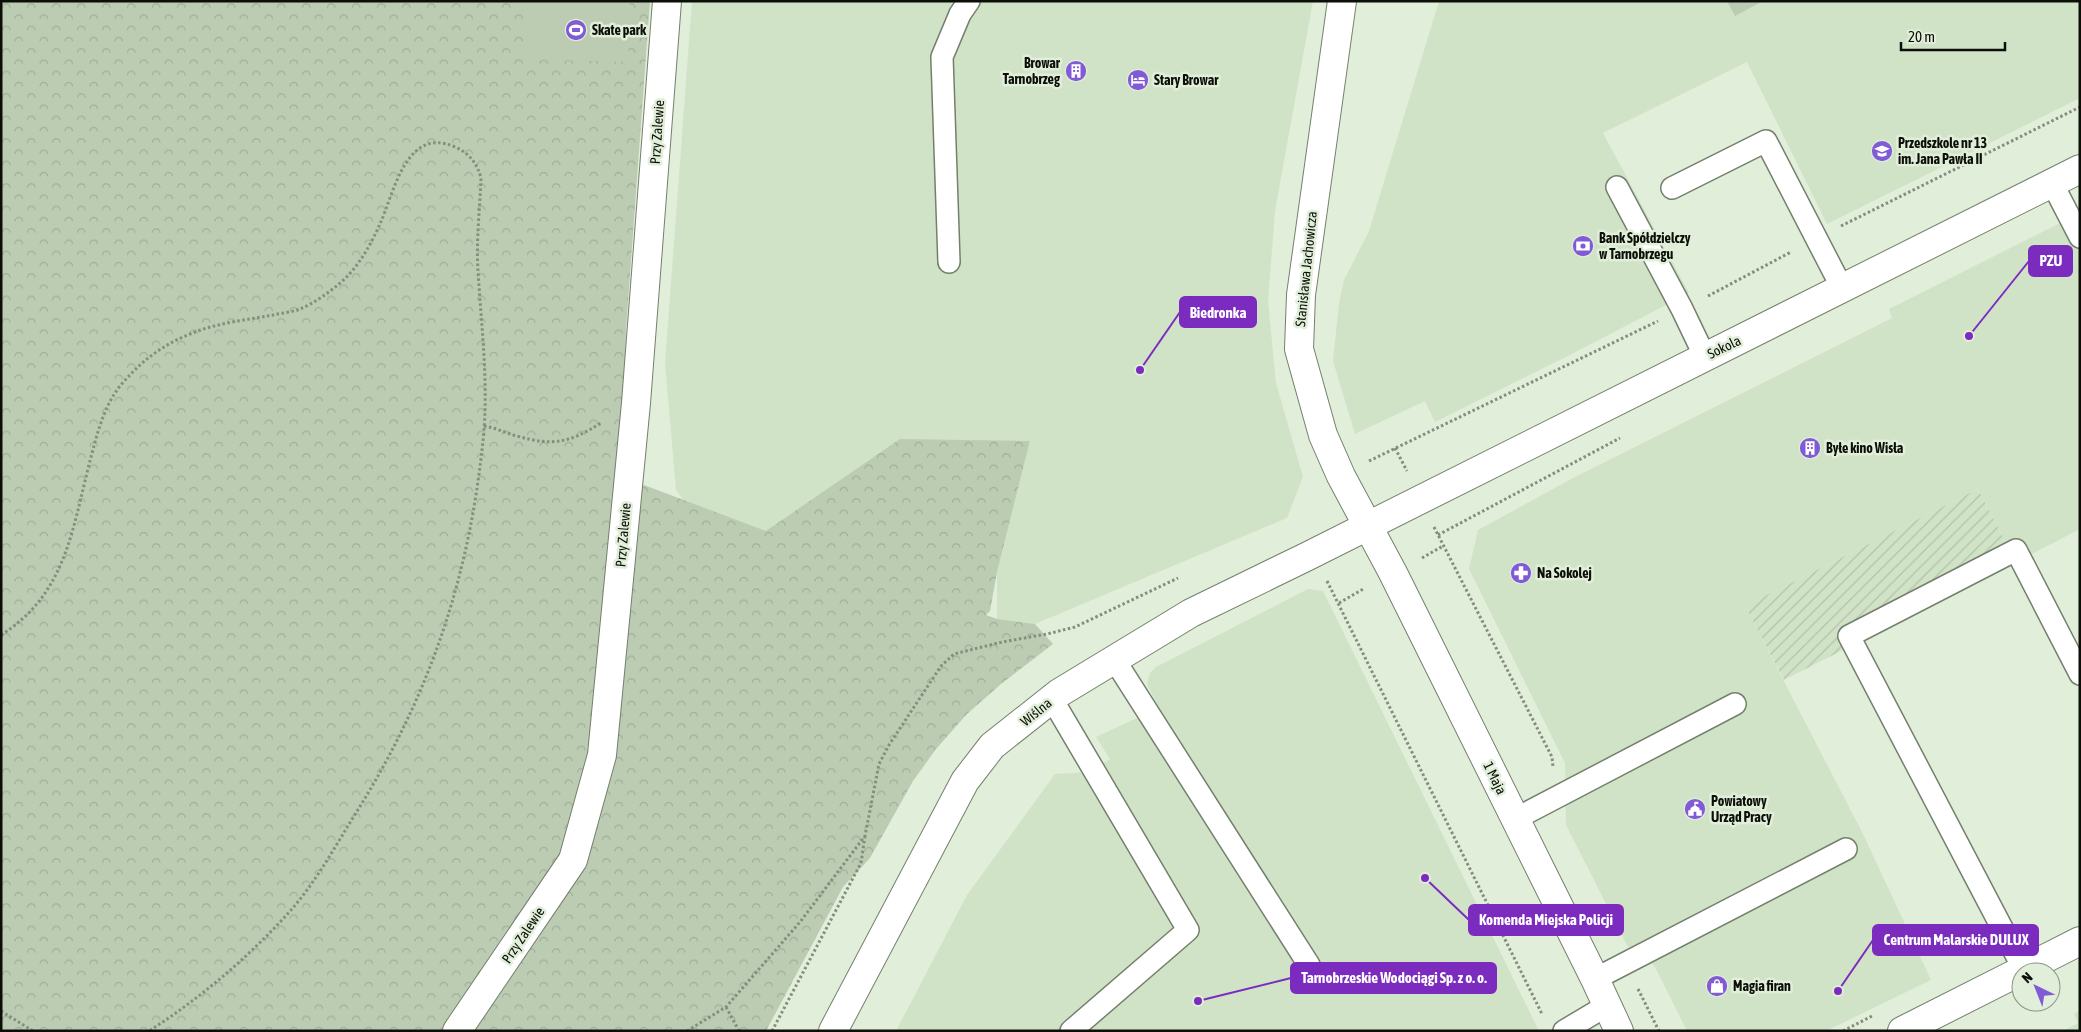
<svg xmlns="http://www.w3.org/2000/svg" width="2081" height="1032" font-family="'Asap Condensed',sans-serif">
<style>
.built{fill:#d1e3c7}
.industrial{fill:url(#industrial-furrows)}
.forest{fill:url(#forest-crowns)}
.pitch{fill:#bcccb3}
.lines{fill:none;stroke-linecap:round;stroke-linejoin:round}
.lane-casing{stroke:#74806d;stroke-width:24}
.street-casing{stroke:#74806d;stroke-width:30}
.secondary-casing{stroke:#74806d;stroke-width:30}
.path{stroke:#848d7e;stroke-width:3;stroke-dasharray:2.5 2.5;stroke-linecap:butt}
.lane{stroke:#fff;stroke-width:21}
.street{stroke:#fff;stroke-width:28}
.secondary{stroke:#fff;stroke-width:28}
.labels{text-anchor:middle;dominant-baseline:central;stroke-width:5;stroke-linejoin:round;paint-order:stroke}
.poi-label{font-size:14px;font-weight:bold;fill:#0b0f08;stroke:#e1eed9;text-anchor:start}
.street-label{font-size:14px;fill:#0b0f08;stroke:#e1eed9}
.leader{fill:none;stroke:#7b2cbf;stroke-width:2}
.callout-dot{fill:#7b2cbf;stroke:#e1eed9;stroke-width:2}
.callout{fill:#7b2cbf;stroke:#7b2cbf;stroke-width:2}
.callout-label{font-size:15px;text-anchor:middle;font-weight:bold;fill:#fff}
</style>
<defs>
<pattern id="industrial-furrows" width="10" height="10" patternUnits="userSpaceOnUse" patternTransform="scale(1.25)"><rect width="10" height="10" fill="#d1e3c7"/><path d="M-1 1l2-2M0 10L10 0M9 11l2-2" fill="none" stroke="#b2c2a9"/></pattern>
<pattern id="forest-crowns" width="20" height="18" patternUnits="userSpaceOnUse" patternTransform="scale(1.25)"><rect width="20" height="18" fill="#bcccb3"/><path d="M2 6a3 3 0 1 1 6 0M12 15a3 3 0 1 1 6 0" fill="none" stroke="#a0ae98"/></pattern>
</defs>
<rect width="100%" height="100%" fill="#e1eed9"/>
<path class="built" d="M692,1H1313L1275,211L1268,301L1276,383L1303,477L1287,518L1035,624L997,619V572L1030,441L726,559L676,490L665,363Z
M1439,1H2078L2080,6V98L1827,224L1747,62L1603,133L1689,293L1566,357L1435,422L1425,401L1355,434L1333,361L1339,303L1344,280L1369,231Z
M2080,213V529L2016,562L1978,489L1745,606L1863,834L1931,980L1826,1031H1687L1655,967L1637,948L1628,947L1566,825L1565,763L1469,569L1478,530L1575,477L1892,318L1889,309Z
M1308,589L1323,591L1539,1031H896L967,895L1055,774L1088,772L1110,759L1096,737L1159,708L1147,684L1150,673L1156,667Z
M2080,1010V1031H2063L2078,1023L2074,1014Z"/>
<path class="industrial" d="M1978,489L2016,562L1784,680L1745,606Z"/>
<path class="forest" d="M1,1H650L626,329L625,381L628,479L766,531L900,439L1030,441L997,572L990,611L986,615L997,619L1035,624L1053,644L1001,684L967,714L936,749L913,781L870,858L843,887L766,1031H1Z"/>
<path class="pitch" d="M525,1H630L628,62L523,59Z
M1727,1H1763L1735,16Z"/>
<g class="lines">
<g class="lane-casing">
<path id="lane" d="M2052,183L2080,237
M1617,187L1682,309L1705,357
M1672,188L1766,141L1842,288
M949,262L942,57L960,14L969,1
M1114,659L1309,965
M1052,699L1188,930L1071,1031
M1515,819L1735,704
M2024,970L1849,636L2016,550L2080,674
M1595,979L1846,849
M1564,1031L1606,1006"/>
</g>
<g class="street-casing">
<path id="street" d="M1342,1L1301,295L1299,349L1323,435L1341,476L1393,573L1595,979L1619,1031
M457,1031L573,860L602,755L636,403L667,1
M1902,1031L2080,941"/>
</g>
<g class="secondary-casing">
<path id="secondary" d="M833,1031L965,781L992,746L1059,693L1191,613L1306,557L2080,169"/>
</g>
<path class="path" d="M1841,226L2080,107
M1708,296L1791,252
M484,426C496,428 506,433 517,436C554,447 570,442 601,423
M1395,448L1407,471
M1369,461L1658,321
M1434,527L1552,757L1553,767
M1438,535L1620,438
M1422,558L1443,546
M1327,581L1542,1014
M1339,603L1365,588
M1,635C66,594 72,530 90,461C96,438 102,413 115,393C122,382 132,373 141,364C156,351 172,341 190,334C216,323 246,320 273,315C282,313 292,312 300,309C313,304 328,293 339,284C358,268 370,246 380,224C394,193 406,125 455,147C469,153 477,163 481,178C480,208 476,240 478,270C481,323 488,377 484,430C471,573 431,694 354,816C335,847 316,881 292,909C251,955 201,998 149,1031
M1638,989L1659,1031
M726,1007L739,1031
M1,1011L33,1031
M687,1031L726,1007L800,922L865,836L879,764L889,745L941,666L954,654L1002,642L1047,634L1075,627L1178,578
M772,1031L861,863L865,836
M1843,1031L1874,1015"/>
<use href="#lane" class="lane"/>
<use href="#street" class="street"/>
<use href="#secondary" class="secondary"/>
</g>
<defs>
<g id="stadium-disc" transform="scale(1.125)"><circle r="9.5" fill="#805bd5" stroke="#e1eed9"/><path d="M0-5a6.5 5 0 1 0 0 10a6.5 5 0 1 0 0-10ZM-3.5-1.8h7v3.6h-7Z" fill="#fff"/></g>
<g id="building-disc" transform="scale(1.125)"><circle r="9.5" fill="#805bd5" stroke="#e1eed9"/><path d="M-4-6H4V6H1V3H-1V6H-4ZM-2.5-4.3h1.7v1.8h-1.7ZM.8-4.3h1.7v1.8H.8ZM-2.5-1h1.7V.8h-1.7ZM.8-1h1.7V.8H.8Z" fill="#fff"/></g>
<g id="hotel-disc" transform="scale(1.125)"><circle r="9.5" fill="#805bd5" stroke="#e1eed9"/><path d="M-6-4.5h1.5V1H6V5H4.5V3h-9V5H-6ZM-4 0a1.8 1.8 0 1 1 3.6 0ZM.5 0V-2.5h3Q6-2.5 6 0Z" fill="#fff"/></g>
<g id="school-disc" transform="scale(1.125)"><circle r="9.5" fill="#805bd5" stroke="#e1eed9"/><path d="M0-5L7-2L0 1L-7-2ZM-4 1L0 2.5L4 1V4Q0 6-4 4Z" fill="#fff"/></g>
<g id="bank-disc" transform="scale(1.125)"><circle r="9.5" fill="#805bd5" stroke="#e1eed9"/><path d="M-6-4H6V4H-6ZM0-2.3a2.3 2.3 0 1 0 0 4.6a2.3 2.3 0 1 0 0-4.6Z" fill="#fff"/></g>
<g id="pharmacy-disc" transform="scale(1.125)"><circle r="9.5" fill="#805bd5" stroke="#e1eed9"/><path d="M-2-6h4v4h4v4h-4v4h-4v-4h-4v-4h4Z" fill="#fff"/></g>
<g id="civic-disc" transform="scale(1.125)"><circle r="9.5" fill="#805bd5" stroke="#e1eed9"/><path d="M-.6-6.5H3V-4.5H.6V-3L4-1V1h2V6H-6V1h2V-1L-.6-3ZM-1.2 2.5V6h2.4V2.5Z" fill="#fff"/></g>
<g id="shop-disc" transform="scale(1.125)"><circle r="9.5" fill="#805bd5" stroke="#e1eed9"/><path d="M-5-2.5h2.3a2.7 3.5 0 0 1 5.4 0H5L5.5 6h-11ZM-1.5-2.5h3a1.5 2.3 0 0 0-3 0Z" fill="#fff"/></g>
</defs>
<g fill-rule="evenodd">
<use href="#stadium-disc" x="576" y="30"/>
<use href="#building-disc" x="1076" y="71"/>
<use href="#hotel-disc" x="1138" y="80"/>
<use href="#school-disc" x="1882" y="151"/>
<use href="#bank-disc" x="1583" y="246"/>
<use href="#building-disc" x="1810" y="448"/>
<use href="#pharmacy-disc" x="1521" y="573"/>
<use href="#civic-disc" x="1695" y="809"/>
<use href="#shop-disc" x="1717" y="986"/>
</g>
<g class="labels">
<g class="poi-label">
<text x="592" y="30">Skate park</text>
<text x="1060" y="63" text-anchor="end">Browar<tspan x="1060" dy="16">Tarnobrzeg</tspan></text>
<text x="1154" y="80">Stary Browar</text>
<text x="1898" y="143">Przedszkole nr 13<tspan x="1898" dy="16">im. Jana Pawła II</tspan></text>
<text x="1599" y="238">Bank Spółdzielczy<tspan x="1599" dy="16">w Tarnobrzegu</tspan></text>
<text x="1826" y="448">Byłe kino Wisła</text>
<text x="1537" y="573">Na Sokolej</text>
<text x="1711" y="801">Powiatowy<tspan x="1711" dy="16">Urząd Pracy</tspan></text>
<text x="1733" y="986">Magia firan</text>
</g>
<g class="street-label">
<text transform="translate(657 132) rotate(-86)">Przy Zalewie</text>
<text transform="translate(1306 269) rotate(-84)">Stanisława Jachowicza</text>
<text transform="translate(1724 347) rotate(-26)">Sokola</text>
<text transform="translate(623 535) rotate(-85)">Przy Zalewie</text>
<text transform="translate(1036 712) rotate(-39)">Wiślna</text>
<text transform="translate(1495 778) rotate(64)">1 Maja</text>
<text transform="translate(523 935) rotate(-56)">Przy Zalewie</text>
</g>
</g>
<path class="leader" d="M1969 336L2029 261M1140 370L1180 312M1425 878L1469 920M1838 991L1873 940M1198 1001L1291 978"/>
<g class="callout-dot">
<circle cx="1969" cy="336" r="5"/>
<circle cx="1140" cy="370" r="5"/>
<circle cx="1425" cy="878" r="5"/>
<circle cx="1838" cy="991" r="5"/>
<circle cx="1198" cy="1001" r="5"/>
</g>
<g class="callout">
<rect x="2029" y="246" width="43" height="30" rx="5"/>
<rect x="1180" y="297" width="76" height="30" rx="5"/>
<rect x="1469" y="905" width="154" height="30" rx="5"/>
<rect x="1873" y="925" width="165" height="30" rx="5"/>
<rect x="1291" y="963" width="205" height="30" rx="5"/>
</g>
<g class="callout-label">
<text x="2051" y="266">PZU</text>
<text x="1218" y="318">Biedronka</text>
<text x="1546" y="925">Komenda Miejska Policji</text>
<text x="1956" y="945">Centrum Malarskie DULUX</text>
<text x="1394" y="983">Tarnobrzeskie Wodociągi Sp. z o. o.</text>
</g>
<rect width="2081" height="1032" fill="none" stroke="#0b0f08" stroke-width="5"/>
<g transform="translate(2036 987) rotate(317)"><circle r="24" fill="#e1eed9" stroke="#8b9585"/>
<path d="M0-4L9 19L0 12L-9 19Z" fill="#805bd5"/>
<text y="-8" font-size="14" font-weight="bold" text-anchor="middle" fill="#0b0f08">N</text>
</g>
<path d="M1901 42v8h104v-8" fill="none" stroke="#0b0f08" stroke-width="2.5"/>
<text x="1908" y="42" font-size="15" fill="#0b0f08" stroke="#e1eed9" stroke-width="4" paint-order="stroke">20 m</text>
</svg>
